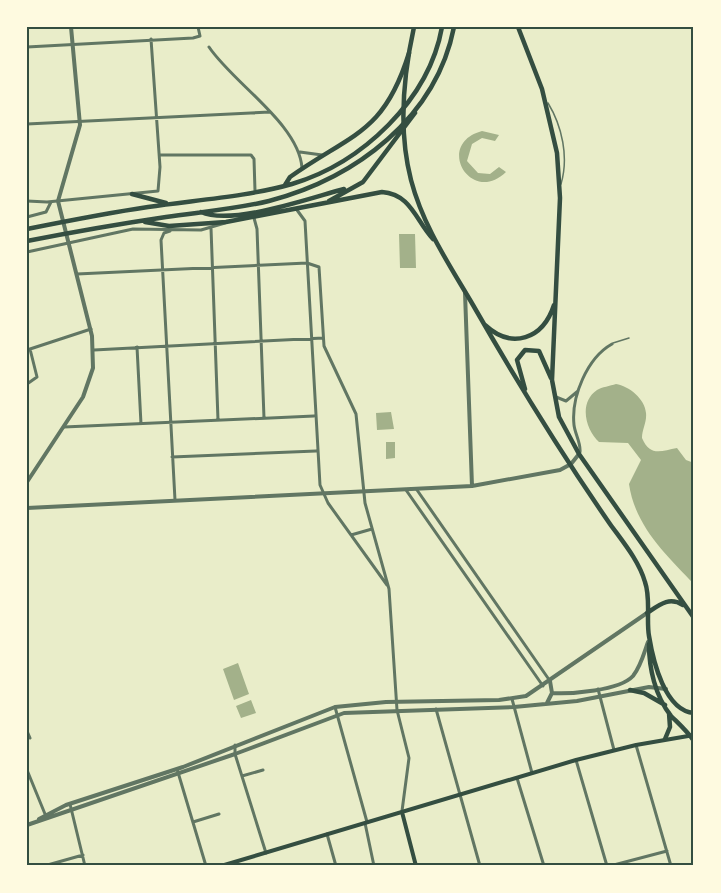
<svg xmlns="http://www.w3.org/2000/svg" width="721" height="893" font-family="'Space Grotesk',sans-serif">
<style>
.water{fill:#a3b18a}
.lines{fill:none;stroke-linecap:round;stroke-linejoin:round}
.stream{stroke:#a3b18a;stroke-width:1.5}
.service{stroke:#617663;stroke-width:1.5}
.minor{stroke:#617663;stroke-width:3}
.tertiary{stroke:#617663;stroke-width:4}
.secondary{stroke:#344e41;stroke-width:4}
.primary{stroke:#344e41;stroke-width:4.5}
.trunk{stroke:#344e41;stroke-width:4.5}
.neatline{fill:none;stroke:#344e41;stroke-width:2}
</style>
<rect width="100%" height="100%" fill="#e9edc9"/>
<path class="water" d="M482,131L499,135L495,141L482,138L472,144L467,161L478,173L490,174L499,167L506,172C471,206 434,144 482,131Z
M399,234H415L416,268H400Z
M616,384C629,386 645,399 646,413C647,422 642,429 642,438C650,457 661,451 677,448L686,460L694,463V584C666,555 635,526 629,484L641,460L628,443L599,442C586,430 578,403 597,390C602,387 610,386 616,384Z
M391,412L394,429L377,430L376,413Z
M386,442H395V458L386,459Z
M238,663L249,694L234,700L223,669Z
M251,700L256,713L241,718L236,706Z"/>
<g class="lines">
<path class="stream" d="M693,588H694"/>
<path class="service" d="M548,103C562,126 569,157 561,184
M613,343L629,338"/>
<path class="minor" d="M27,47L193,38L200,36L198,27
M209,47C233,83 299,124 302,168
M27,124L270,112
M300,152L322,155
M160,155H251L254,159L255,191
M27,201L47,202L158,191L160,167L151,39
M297,210L305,221L320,485L328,503L387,585
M27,217L46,212L51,202
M254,218L257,229L264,418
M211,228L218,420
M170,231L164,233L161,240L175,500
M27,252L133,229L201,230L225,223
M77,274L307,263L319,267L324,346L356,414L365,503L389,589L397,710L409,758L402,811
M137,347L141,424
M27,350L91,329
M94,350L323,338
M27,384L37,377L30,349
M556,397L566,401L578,391
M64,427L314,416
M580,452C581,443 575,434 574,425C571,397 587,358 612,344
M172,457L316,451
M406,490L543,686
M417,490L550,681
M351,535L372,529
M598,689L614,750
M512,699L532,773
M335,707L367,822
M436,709L480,866
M27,731L30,738
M235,745V754L266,853
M636,745L671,866
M576,760L607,866
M177,769L206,866
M27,770L45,814
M242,776L263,770
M517,778L544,866
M70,804L85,866
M193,822L219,814
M365,823L374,866
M327,834L336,866
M44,866L83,855
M610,866L667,851"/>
<path class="tertiary" d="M465,293L472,486
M27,482L83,397L93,368L92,336L58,201L80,125L71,27
M27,508L472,486L560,470L571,464L579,454
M552,693C571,694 619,691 633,676C641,666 644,653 648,642
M547,703L552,693L550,681
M39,819L66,805L183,767L335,707L386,702L499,700L526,696L647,613
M27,825L235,754L344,713L514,707L577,701L649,687L666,689"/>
<path class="secondary" d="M402,812L416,866
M221,866L576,760L636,745L694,735"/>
<path class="primary" d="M414,27C403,77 398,130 411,180C423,226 449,264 473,305C516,380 561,453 610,524C623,542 639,561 645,582C651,599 646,619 649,636C653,661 665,711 694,713
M518,27L542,89L557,153L560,198L552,380L559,417L579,454L694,618
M485,325C512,350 543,339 554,305
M525,389L517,360L525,350L539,351L551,378
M647,613C659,605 669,596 683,605
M649,644C649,668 655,696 671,716C679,724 687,731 694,741
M630,690L644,693L665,705
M665,739L670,727L669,713"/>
<path class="trunk" d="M285,185L290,177C352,133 384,134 409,53
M132,194L166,203
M329,201L363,182L415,113
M201,212C232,226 310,198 344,189
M145,222L169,226L226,222L382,192C411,194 416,221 433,239
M27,229C67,221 107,213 148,207C195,200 246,197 292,184C362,163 429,100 442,27
M27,241C73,232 119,224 166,217C200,212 236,209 269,201C356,178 436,118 454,27"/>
</g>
<rect width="721" height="893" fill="none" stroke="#fefae0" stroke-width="57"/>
<rect x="28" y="28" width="664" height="836" class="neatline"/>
</svg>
